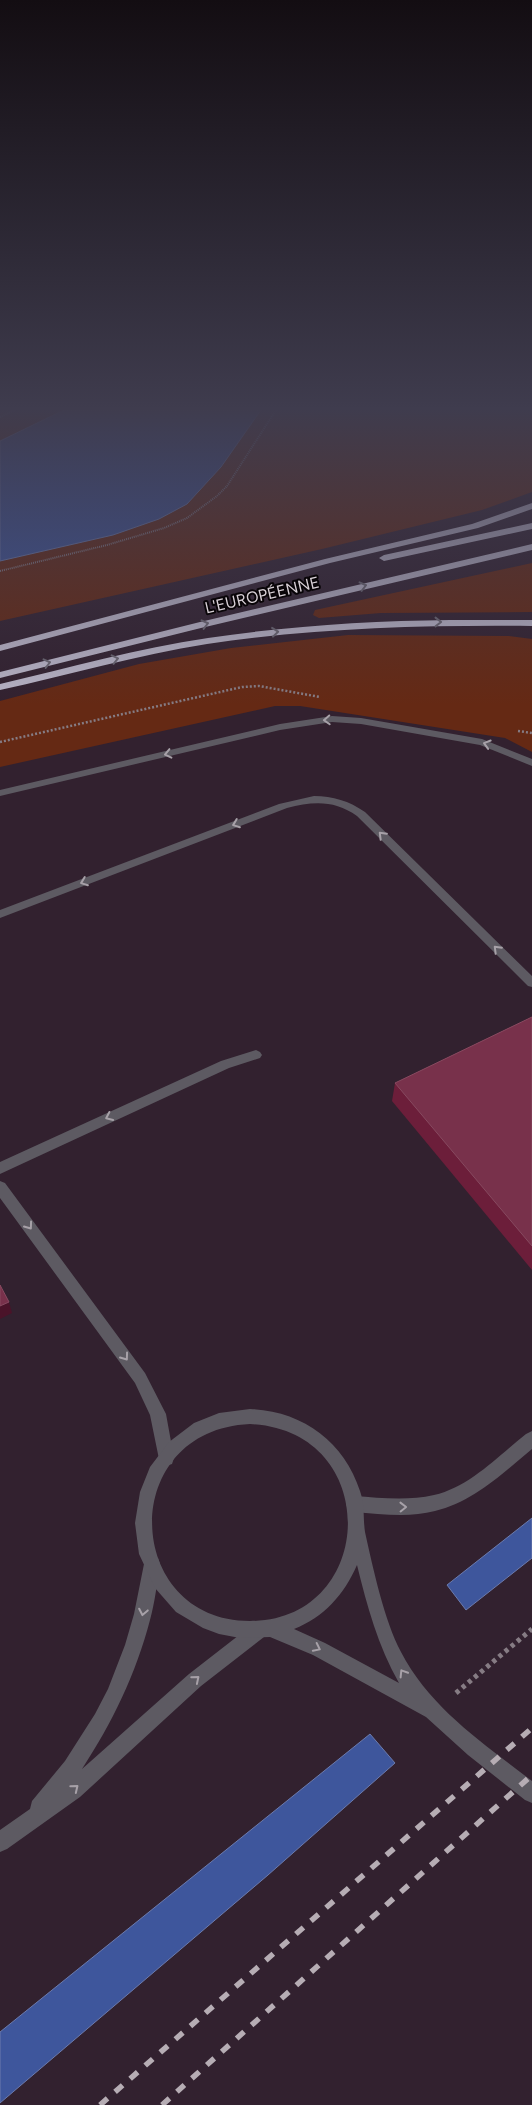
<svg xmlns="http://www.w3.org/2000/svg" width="532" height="2105" font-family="Figtree,sans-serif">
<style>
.built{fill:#32212f}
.green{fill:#652914}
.water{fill:#3e569c;stroke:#6c7bad}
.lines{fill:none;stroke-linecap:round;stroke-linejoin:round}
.path-far2{stroke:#867c84;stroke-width:2;stroke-dasharray:1 1;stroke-linecap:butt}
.path-far1{stroke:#867c84;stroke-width:2.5;stroke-dasharray:2 2;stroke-linecap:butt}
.path{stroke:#867c84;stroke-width:5;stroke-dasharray:4 4;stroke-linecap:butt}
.lane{fill:#5d5a62;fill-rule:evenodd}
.street{fill:#5d5a62;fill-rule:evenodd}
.highway{fill:#b9b4c6;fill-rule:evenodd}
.rail{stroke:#b6adb4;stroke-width:5.5;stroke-dasharray:10 10;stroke-linecap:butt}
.wall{fill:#6c1e3a}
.shaded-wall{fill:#4a1329}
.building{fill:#78314b;stroke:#874a60}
.oneway{stroke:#6a6570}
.oneway2{stroke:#a7a1a8}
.labels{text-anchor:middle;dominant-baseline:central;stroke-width:4;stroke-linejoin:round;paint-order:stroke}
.far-street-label{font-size:16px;fill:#d8d0d6;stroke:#090508}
</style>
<rect width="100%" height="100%" fill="#231721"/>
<path class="built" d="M0,410H532V2105H0Z"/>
<path class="green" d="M0,410H64L0,441Z
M261,410H532V492L482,510L322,549L0,621V561L113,535L159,519L187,504L221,467Z
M532,563V612L381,613L319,618L313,615L315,610Z
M348,635L509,636L532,639V752L505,738L300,706H275L0,767V701L139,664L231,648Z"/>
<path class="water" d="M64,410H261L221,467L187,504L159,519L113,535L0,561V441Z
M532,1518V1558L466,1610L447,1585Z
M370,1734L395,1763L268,1875L0,2103V2032Z"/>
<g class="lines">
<path class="path-far2" d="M0,417L15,410
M0,571L107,545L164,528L187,518L217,496L227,486L276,410"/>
<path class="path-far1" d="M518,731L532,733
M0,742L242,687L259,686L320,697"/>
<path class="path" d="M456,1693L532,1629"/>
<path class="lane" d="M332,716L361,718L482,739L532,759V766L480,745L361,724L332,722L280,730L0,796V790L280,724Z
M314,796C333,796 349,801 365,812L532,976V987L528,986L357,816C335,800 313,801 287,808L0,918V910L279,804Z
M256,1050L260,1052L262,1055L260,1058L229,1068L0,1174V1162L221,1061Z
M0,1181L5,1183L145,1373L166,1414L174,1458L172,1464L166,1466L160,1464L150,1415L135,1383L0,1198Z
M532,1431V1449C503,1473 473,1502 435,1511C409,1518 381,1514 354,1512L348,1510L346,1504L348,1498L354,1496C381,1498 408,1501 434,1495C470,1487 499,1455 526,1434Z
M152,1556L158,1558L160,1564C157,1583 155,1602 150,1620C136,1674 112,1723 82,1769L189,1674L252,1625L258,1622L264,1625L267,1631L264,1637L201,1686L80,1797L7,1849L0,1852V1830L30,1809L32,1801L65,1761L95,1714L108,1689L125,1645L134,1614L144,1564L146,1558Z"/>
<path class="street" d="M250,1409C302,1411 344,1441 360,1491C365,1505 363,1519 365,1532C373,1568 384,1620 401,1652C430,1708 484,1744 532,1781V1803L525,1800L468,1755L426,1717L313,1655L270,1637L240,1638L219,1634L203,1628L176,1612L155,1588L139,1554L135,1523L140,1492L150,1467L169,1442L194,1423L219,1413ZM250,1424C384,1430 377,1621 250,1621C123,1621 116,1430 250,1424ZM357,1565C367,1606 378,1646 399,1683L325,1643L294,1629C324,1617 344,1595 357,1565Z"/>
<path class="highway" d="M532,503V509L478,528L330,563L0,651V645L325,559L472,524Z
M532,523V529L384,561L379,558L384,555Z
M532,544V550L201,628L0,678V672L200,622Z
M450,620H532V626C423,625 315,628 207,644C137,655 69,675 0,690V684C69,668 138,648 208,638C288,626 369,621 450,620Z"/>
<path class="rail" d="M100,2105L532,1728
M162,2105L532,1775"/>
</g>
<path class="wall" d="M532,1017V1270L392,1101L395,1083Z"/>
<path class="shaded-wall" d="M9,1302L12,1313L0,1319V1306Z"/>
<path class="building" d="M532,1017V1246L395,1083Z
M0,1285L9,1302L0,1306Z"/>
<defs><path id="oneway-chevron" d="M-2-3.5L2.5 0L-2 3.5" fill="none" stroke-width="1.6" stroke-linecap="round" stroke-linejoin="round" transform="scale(1.25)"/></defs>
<g class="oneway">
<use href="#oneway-chevron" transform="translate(363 586) rotate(-14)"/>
<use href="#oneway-chevron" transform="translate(438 622)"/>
<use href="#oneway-chevron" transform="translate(205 624) rotate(-14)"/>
<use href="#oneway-chevron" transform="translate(275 632) rotate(-6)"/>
<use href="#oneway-chevron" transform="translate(115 659) rotate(-13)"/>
<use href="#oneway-chevron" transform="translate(47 663) rotate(-14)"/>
</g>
<g class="oneway2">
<use href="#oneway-chevron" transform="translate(327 720) rotate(177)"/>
<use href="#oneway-chevron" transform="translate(487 744) rotate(-163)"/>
<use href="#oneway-chevron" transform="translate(168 754) rotate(167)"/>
<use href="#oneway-chevron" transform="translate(236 824) rotate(159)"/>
<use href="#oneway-chevron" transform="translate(382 835) rotate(-135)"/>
<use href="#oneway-chevron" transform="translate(84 882) rotate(159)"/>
<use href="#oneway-chevron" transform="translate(497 949) rotate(-135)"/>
<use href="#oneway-chevron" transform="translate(109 1117) rotate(155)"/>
<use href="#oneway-chevron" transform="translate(29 1226) rotate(54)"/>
<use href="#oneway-chevron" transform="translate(125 1357) rotate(54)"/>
<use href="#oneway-chevron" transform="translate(403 1507) rotate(-1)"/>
<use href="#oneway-chevron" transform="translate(143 1612) rotate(101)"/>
<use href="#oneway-chevron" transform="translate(317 1648) rotate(26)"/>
<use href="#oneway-chevron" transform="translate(403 1673) rotate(-122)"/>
<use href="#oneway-chevron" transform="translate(196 1679) rotate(-40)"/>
<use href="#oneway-chevron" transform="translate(75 1788) rotate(-39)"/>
</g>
<linearGradient id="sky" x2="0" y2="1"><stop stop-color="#130d12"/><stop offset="0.58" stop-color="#3f3c4e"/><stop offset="1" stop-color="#3f3c4e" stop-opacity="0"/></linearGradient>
<rect width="532" height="705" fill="url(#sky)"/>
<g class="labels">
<g class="far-street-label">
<text transform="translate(262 595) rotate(-13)">L'EUROPÉENNE</text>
</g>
</g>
</svg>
